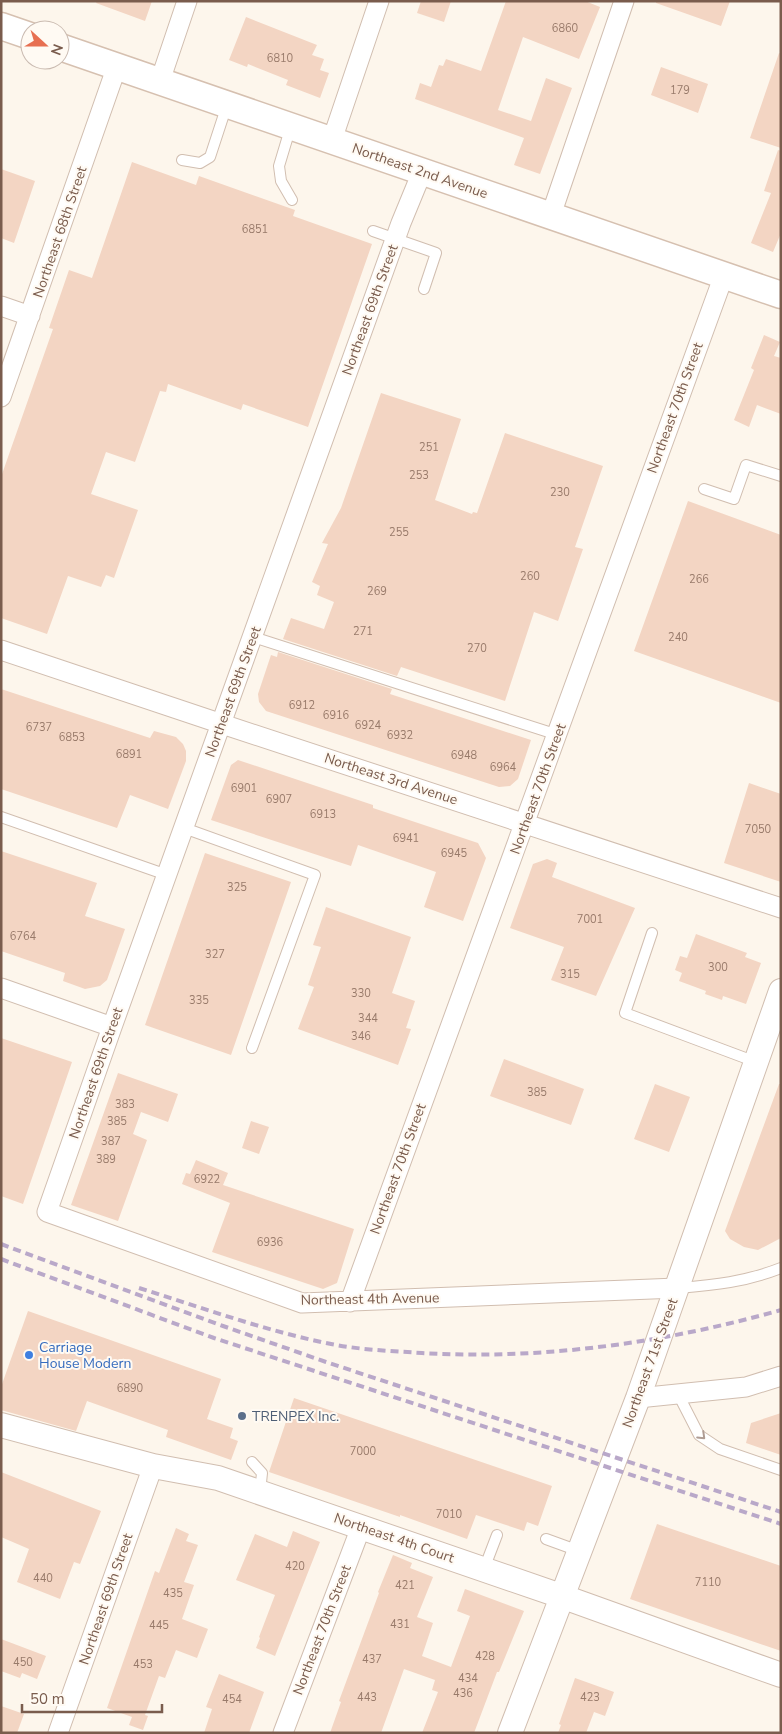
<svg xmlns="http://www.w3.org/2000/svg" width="782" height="1734" font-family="'Nunito Sans',sans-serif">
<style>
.building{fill:#f3d5c3}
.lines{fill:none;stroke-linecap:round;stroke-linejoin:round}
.service-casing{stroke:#d1beb0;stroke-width:12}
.minor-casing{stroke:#d1beb0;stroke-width:21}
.tertiary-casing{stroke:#d1beb0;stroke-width:26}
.secondary-casing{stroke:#d6c0b0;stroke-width:29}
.service{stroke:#fff;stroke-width:10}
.minor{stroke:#fff;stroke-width:19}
.tertiary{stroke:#fff;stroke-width:24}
.secondary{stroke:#fff;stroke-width:26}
.rail{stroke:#b9a8c9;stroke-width:4;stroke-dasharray:8 5;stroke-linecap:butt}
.oneway{stroke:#af9d94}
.shop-dot{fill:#3f7fe0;stroke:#fffaf3;stroke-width:2}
.service-dot{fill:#5c6f8a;stroke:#fffaf3;stroke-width:2}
.labels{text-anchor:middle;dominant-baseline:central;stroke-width:4;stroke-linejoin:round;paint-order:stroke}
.number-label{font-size:11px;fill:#987a6a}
.street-label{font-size:14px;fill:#7a5c4d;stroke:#fffaf3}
.shop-label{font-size:14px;fill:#366cbe;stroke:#fffaf3;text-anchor:start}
.service-label{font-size:14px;fill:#4e5e75;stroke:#fffaf3;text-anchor:start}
</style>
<rect width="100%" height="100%" fill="#fdf6ec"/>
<path class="building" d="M97,1H152L145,21L96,3Z
M421,1H451L444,22L417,13Z
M506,1H585L600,7L579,59L523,37L498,110L531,121L546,78L572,88L540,174L514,165L524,138L415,99L420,83L431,87L439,65L443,66L446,59L481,71Z
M656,1H730L721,26L656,3Z
M246,17L317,45L312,55L324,59L320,70L329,73L320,98L286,85L288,80L248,64L247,67L229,60Z
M779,53L781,54V148L750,138Z
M661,67L708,84L698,113L651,95Z
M778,150L781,151V233L773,252L751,243L771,193L764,191Z
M132,162L196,185L199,176L295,210L293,216L372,244L308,427L243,404L241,410L168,384L166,392L160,391L135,462L106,452L91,494L138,510L114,578L106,575L101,587L68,576L47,634L1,618V477L53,329L49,328L69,270L92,278Z
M1,169L35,181L14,243L1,238Z
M764,335L780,342L774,356L781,358V414L757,405L749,427L734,420L754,370L751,368Z
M381,393L461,419L435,500L472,514L473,512L477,513L505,433L603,466L575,547L583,549L558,621L534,612L505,701L401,667L397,676L283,639L291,618L324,629L334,602L317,595L320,586L312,582L328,544L322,543L341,508Z
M688,501L781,535V703L634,651Z
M278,652L392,689L390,694L531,740L518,779L510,786L499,787L266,711L259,702L258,694L271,655L277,657Z
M1,689L150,738L154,731L176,737L183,744L186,751V761L168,809L130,795L117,828L1,789Z
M238,760L373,805V808L478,843L486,858L463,921L424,907L436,872L358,845L351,866L211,820L231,765Z
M749,783L781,794V882L724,863Z
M1,851L97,883L85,916L125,929L107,980L100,986L85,989L63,981L65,973L1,951Z
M205,853L291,882L231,1055L145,1025Z
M547,859L557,863L552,877L635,908L596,996L551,980L564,947L510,928L533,864Z
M326,907L411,937L392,993L415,1001L406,1028L411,1029L398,1065L298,1029L314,987L308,985L321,947L313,945Z
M696,934L747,953L745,957L761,963L746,1004L723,996L722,1000L705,994L706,991L679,981L682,973L675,970L680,956L687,958Z
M1,1038L72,1062L23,1204L1,1196Z
M504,1059L584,1089L571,1125L490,1096Z
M118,1073L178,1094L168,1122L141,1112L133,1134L147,1140L118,1221L71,1205Z
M655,1084L690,1097L669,1152L634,1139Z
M779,1084H781V1238L758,1250L744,1247L730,1239L725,1231Z
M251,1121L269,1127L259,1154L242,1148Z
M196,1160L228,1173L223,1185L354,1229L337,1283L323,1289L212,1252L230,1203L182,1184L186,1173L190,1174Z
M28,1311L221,1379L207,1419L233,1428L230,1438L238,1441L231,1460L166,1437L168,1430L87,1401L76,1431L1,1410V1387Z
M294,1398L552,1486L538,1526L527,1522L524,1531L476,1515L467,1539L400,1515V1517L269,1472Z
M781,1413V1455L746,1443L751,1423Z
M1,1472L101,1511L80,1564L74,1562L60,1599L17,1582L29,1549L1,1537Z
M657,1524L781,1566V1651L630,1599Z
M176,1528L189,1534L186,1541L198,1545L184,1582L194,1585L182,1619L208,1629L197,1658L176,1650L165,1678L159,1676L145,1715L148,1716L143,1730L129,1725L132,1717L107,1708L155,1571L159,1573Z
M293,1531L320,1542L275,1656L256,1648L260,1638L259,1637L275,1595L236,1580L255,1534L287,1547Z
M393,1555L412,1563L410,1568L433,1577L417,1617L433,1623L422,1656L451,1667L470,1616L457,1611L465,1589L524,1611L499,1672H497L474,1733H422L438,1692L432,1690L435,1680L404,1669L381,1733H330L341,1702L339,1701L379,1593L378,1592Z
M1,1639L46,1656L37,1679L22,1673L20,1678L1,1671Z
M219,1674L264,1692L249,1733H204L212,1709L206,1707Z
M575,1678L614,1692L605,1716L594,1712L586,1733H558L561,1725L559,1724Z
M1,1706L24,1714L17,1733H1Z"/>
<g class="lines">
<g class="service-casing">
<path id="service" d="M291,126L279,166L281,181L292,200
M182,160L200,163L210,157L227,105
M373,231L436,253L424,289
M704,489L734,499L746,465L781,476
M253,637L558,735
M1,817L167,875
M184,828L315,875L252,1048
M652,933L625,1013L756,1062
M678,1288C715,1285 745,1282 781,1268
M678,1394L699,1435L720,1449L781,1470
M252,1462L262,1473L260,1492
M546,1539L579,1551
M484,1569L497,1535"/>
</g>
<g class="minor-casing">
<path id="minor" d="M160,81L187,1
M332,140L379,1
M422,172L401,223L112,1027L47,1212L302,1303L677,1288
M551,215L624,1
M1,306L30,316
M1,397L117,66
M1,650L222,724L781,908
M1,988L112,1027
M350,1302L724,275
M638,1398L746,1387L781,1376
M58,1733L153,1466
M283,1733L361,1527"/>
</g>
<g class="tertiary-casing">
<path id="tertiary" d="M1,1425L153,1466L218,1478L561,1596L781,1675
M510,1733L638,1398L781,991"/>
</g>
<g class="secondary-casing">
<path id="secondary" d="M1,26L30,36
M60,47L781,295"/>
</g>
<use href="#service" class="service"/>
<use href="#minor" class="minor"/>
<use href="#tertiary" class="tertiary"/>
<use href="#secondary" class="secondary"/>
<path class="rail" d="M1,1244L223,1326L326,1362L781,1512
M1,1259L214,1338L781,1524
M139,1288C203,1308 266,1331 331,1344C361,1350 392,1351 422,1353C543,1360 664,1343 781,1310"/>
</g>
<defs><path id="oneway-chevron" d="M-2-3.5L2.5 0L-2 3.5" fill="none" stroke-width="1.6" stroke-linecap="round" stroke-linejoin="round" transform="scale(1.25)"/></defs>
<use class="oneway" href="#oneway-chevron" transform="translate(702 1436) rotate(44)"/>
<circle class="shop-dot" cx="29" cy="1355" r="5"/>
<circle class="service-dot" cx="242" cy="1416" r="5"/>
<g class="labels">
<g class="number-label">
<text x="565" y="28">6860</text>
<text x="280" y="58">6810</text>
<text x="680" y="90">179</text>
<text x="255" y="229">6851</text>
<text x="429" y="447">251</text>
<text x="419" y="475">253</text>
<text x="560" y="492">230</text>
<text x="399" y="532">255</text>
<text x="530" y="576">260</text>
<text x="699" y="579">266</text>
<text x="377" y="591">269</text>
<text x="363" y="631">271</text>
<text x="678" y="637">240</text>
<text x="477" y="648">270</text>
<text x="302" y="705">6912</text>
<text x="336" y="715">6916</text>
<text x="368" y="725">6924</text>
<text x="39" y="727">6737</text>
<text x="400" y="735">6932</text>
<text x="72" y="737">6853</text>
<text x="129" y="754">6891</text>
<text x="464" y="755">6948</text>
<text x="503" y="767">6964</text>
<text x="244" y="788">6901</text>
<text x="279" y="799">6907</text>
<text x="323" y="814">6913</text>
<text x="758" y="829">7050</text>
<text x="406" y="838">6941</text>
<text x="454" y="853">6945</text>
<text x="237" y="887">325</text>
<text x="590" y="919">7001</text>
<text x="23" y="936">6764</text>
<text x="215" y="954">327</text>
<text x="718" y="967">300</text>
<text x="570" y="974">315</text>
<text x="361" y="993">330</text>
<text x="199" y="1000">335</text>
<text x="368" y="1018">344</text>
<text x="361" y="1036">346</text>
<text x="537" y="1092">385</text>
<text x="125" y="1104">383</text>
<text x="117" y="1121">385</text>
<text x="111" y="1141">387</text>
<text x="106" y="1159">389</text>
<text x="207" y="1179">6922</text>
<text x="270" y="1242">6936</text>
<text x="130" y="1388">6890</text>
<text x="363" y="1451">7000</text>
<text x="449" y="1514">7010</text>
<text x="295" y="1566">420</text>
<text x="43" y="1578">440</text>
<text x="708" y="1582">7110</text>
<text x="405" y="1585">421</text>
<text x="173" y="1593">435</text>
<text x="400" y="1624">431</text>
<text x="159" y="1625">445</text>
<text x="485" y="1656">428</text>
<text x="372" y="1659">437</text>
<text x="23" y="1662">450</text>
<text x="143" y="1664">453</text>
<text x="468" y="1678">434</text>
<text x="463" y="1693">436</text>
<text x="367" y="1697">443</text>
<text x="590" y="1697">423</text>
<text x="232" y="1699">454</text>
</g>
<g class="street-label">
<text transform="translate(420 171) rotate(19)">Northeast 2nd Avenue</text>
<text transform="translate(60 232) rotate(-71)">Northeast 68th Street</text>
<text transform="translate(370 310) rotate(-70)">Northeast 69th Street</text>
<text transform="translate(675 408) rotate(-70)">Northeast 70th Street</text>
<text transform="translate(233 692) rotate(-70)">Northeast 69th Street</text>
<text transform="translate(391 779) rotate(18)">Northeast 3rd Avenue</text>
<text transform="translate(538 789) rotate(-70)">Northeast 70th Street</text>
<text transform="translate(96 1073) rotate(-71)">Northeast 69th Street</text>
<text transform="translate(398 1169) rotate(-70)">Northeast 70th Street</text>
<text transform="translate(370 1299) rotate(-1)">Northeast 4th Avenue</text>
<text transform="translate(650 1363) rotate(-70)">Northeast 71st Street</text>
<text transform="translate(394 1538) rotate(19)">Northeast 4th Court</text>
<text transform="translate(106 1599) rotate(-71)">Northeast 69th Street</text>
<text transform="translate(322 1630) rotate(-69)">Northeast 70th Street</text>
</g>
<g class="shop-label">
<text x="39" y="1347">Carriage<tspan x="39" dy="16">House Modern</tspan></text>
</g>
<g class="service-label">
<text x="252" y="1416">TRENPEX Inc.</text>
</g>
</g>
<rect width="782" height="1734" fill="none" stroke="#7a5c4d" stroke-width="5"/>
<g transform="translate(45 45) rotate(111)"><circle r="24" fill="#fffaf3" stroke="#cabbb1"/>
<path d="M0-4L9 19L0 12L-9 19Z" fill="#e76f51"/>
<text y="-8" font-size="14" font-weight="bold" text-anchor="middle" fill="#7a5c4d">N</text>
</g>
<path d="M22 1704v8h140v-8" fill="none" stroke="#7a5c4d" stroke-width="2.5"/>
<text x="30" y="1704" font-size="15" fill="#7a5c4d" stroke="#fffaf3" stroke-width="4" paint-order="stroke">50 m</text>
</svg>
